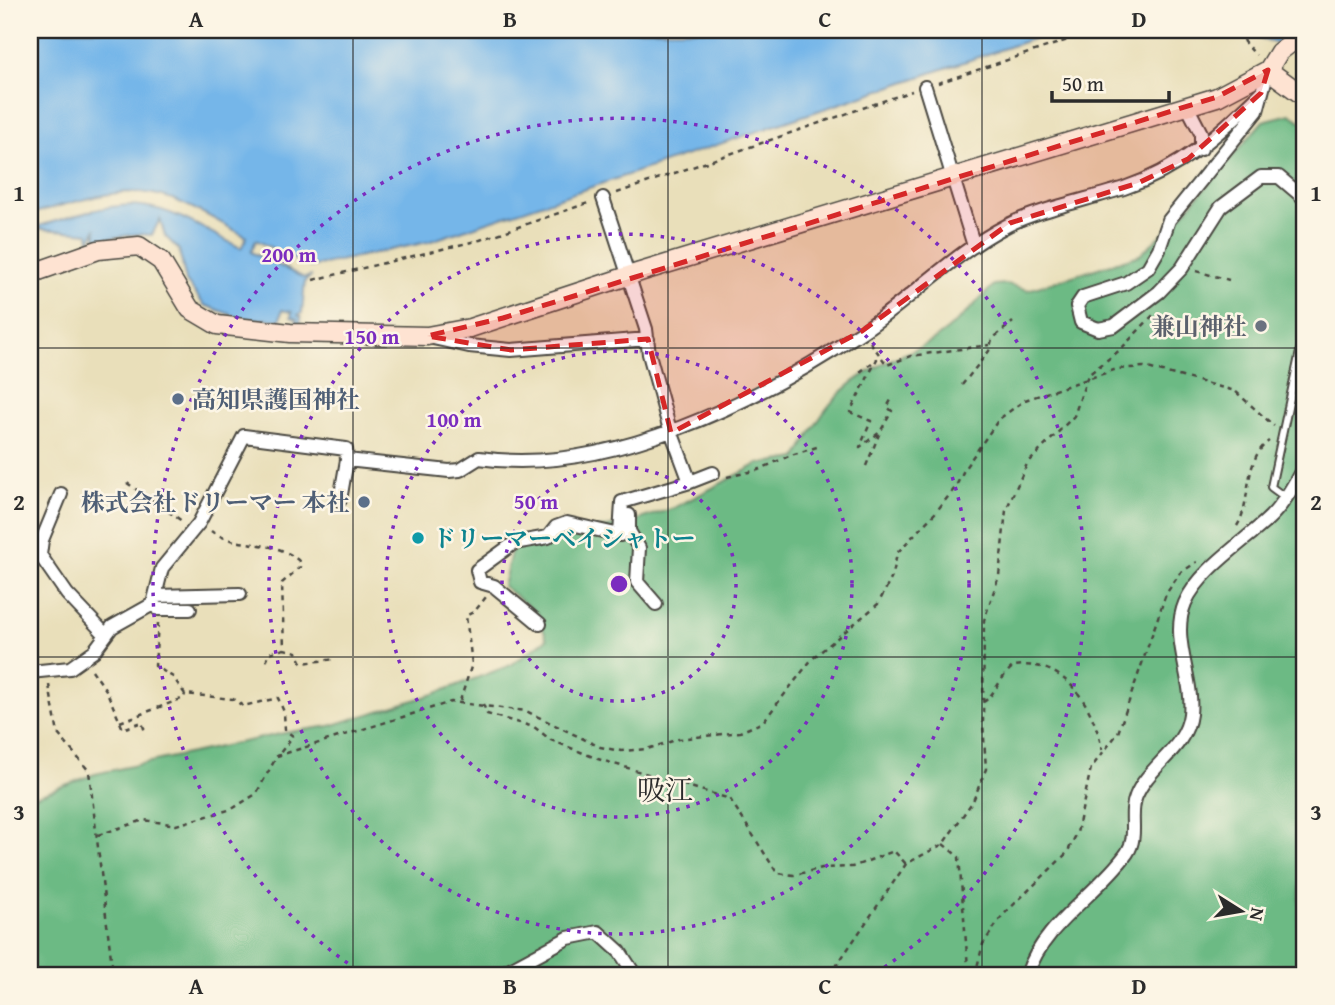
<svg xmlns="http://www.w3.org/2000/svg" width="1335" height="1005" font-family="'Gentium Book Plus','Noto Serif JP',serif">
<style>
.forest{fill:#6cba84;stroke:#4c7258;stroke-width:2}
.water{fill:#75b6e9;stroke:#50708a;stroke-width:2}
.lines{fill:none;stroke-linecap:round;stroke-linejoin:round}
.lane-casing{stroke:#484640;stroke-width:10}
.street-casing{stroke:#484640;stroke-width:16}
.secondary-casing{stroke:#484640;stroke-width:21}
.path{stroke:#484640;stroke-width:2.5;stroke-dasharray:5 5;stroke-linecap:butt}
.lane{stroke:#fff;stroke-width:6}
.street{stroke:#fff;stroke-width:12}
.secondary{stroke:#fee3d2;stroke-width:18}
.marked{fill:#d62828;fill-opacity:0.2;stroke:#d62828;stroke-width:5;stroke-dasharray:14 9;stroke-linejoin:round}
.grid{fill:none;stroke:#2b2b2b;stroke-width:2;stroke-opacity:0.55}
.ring{fill:none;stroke:#7b2cbf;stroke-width:3.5;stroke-dasharray:3.5 7}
.worship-dot{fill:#6b7280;stroke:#fcf5e5;stroke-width:2.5}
.service-dot{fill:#5c6f8a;stroke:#fcf5e5;stroke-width:2.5}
.culture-dot{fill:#0f9aa8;stroke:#fcf5e5;stroke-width:2.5}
.labels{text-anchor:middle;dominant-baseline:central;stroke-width:5;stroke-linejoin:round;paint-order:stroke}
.worship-label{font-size:24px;font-weight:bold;fill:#5b616d;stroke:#fcf5e5;text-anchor:end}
.service-label{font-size:24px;font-weight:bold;fill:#4e5e75;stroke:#fcf5e5;text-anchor:start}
.culture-label{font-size:24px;font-weight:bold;fill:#0d838f;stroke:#fcf5e5;text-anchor:start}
.quarter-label{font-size:28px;fill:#2b2b2b;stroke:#fcf5e5}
.centre{fill:#7b2cbf;stroke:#fcf5e5;stroke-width:3.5}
.ring-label{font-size:21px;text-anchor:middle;font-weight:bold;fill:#7b2cbf;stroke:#fcf5e5;stroke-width:5;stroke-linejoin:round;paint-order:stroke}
.neatline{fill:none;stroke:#2b2b2b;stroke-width:2.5}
.grid-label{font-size:23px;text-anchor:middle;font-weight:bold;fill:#2b2b2b}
</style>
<rect width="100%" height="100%" fill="#fcf5e5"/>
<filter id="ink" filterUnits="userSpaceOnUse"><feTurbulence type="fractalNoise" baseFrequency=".0143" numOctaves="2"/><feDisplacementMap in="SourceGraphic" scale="14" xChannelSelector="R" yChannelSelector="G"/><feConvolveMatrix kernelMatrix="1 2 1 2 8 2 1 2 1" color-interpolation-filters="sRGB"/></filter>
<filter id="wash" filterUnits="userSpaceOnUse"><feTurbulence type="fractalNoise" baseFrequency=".00686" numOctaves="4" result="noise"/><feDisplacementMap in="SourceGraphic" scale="28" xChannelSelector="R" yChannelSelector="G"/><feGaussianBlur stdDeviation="1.57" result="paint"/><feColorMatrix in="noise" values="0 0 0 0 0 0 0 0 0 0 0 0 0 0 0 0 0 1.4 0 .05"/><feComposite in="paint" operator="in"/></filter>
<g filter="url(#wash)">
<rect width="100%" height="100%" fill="#e9dfba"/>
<path class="forest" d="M1290,114L1305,124V784L1298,942L1304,975H30V798L95,774L289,732L330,726L434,694L511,665L547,639L537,613L503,586L511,552L520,543L628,523L674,508L758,464L797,458C820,414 836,388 881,365C898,355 919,350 935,339C958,323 974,305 994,285L1007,284L1028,290L1140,255L1180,217L1263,121Z"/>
<path class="water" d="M30,30H1059L428,242L310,267L256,240L251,252L304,278L312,276L305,281L302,313L298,315L301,317L300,325L296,324L297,319L291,317L292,312L282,310L280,320L240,318L204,305L186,281L179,250L165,236L160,219L152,235L137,234L96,240V228L90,242L89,233L31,228C62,220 111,201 142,206C177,210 210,233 241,248L247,237C222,224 196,207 169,198C124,182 74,203 30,214Z
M1250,30H1305V54L1252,35Z"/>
</g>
<g filter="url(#ink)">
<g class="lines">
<g class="lane-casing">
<path id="lane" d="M1286,498L1271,487L1304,333L1302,323"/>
</g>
<g class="street-casing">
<path id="street" d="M1268,70L1257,111L1169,220L1159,249L1148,268L1126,283L1083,297L1077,306L1081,322L1098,329L1114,326L1159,292L1182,268L1221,207L1261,177H1279L1305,199
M925,87L974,246
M1187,106L1201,133V149
M603,198L646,329L649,354L668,423L690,482L713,473
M433,338L469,346L511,350L648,339
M61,494L42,540L40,555L67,594L104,633
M340,500L347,460
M629,515V531L639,548L637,582L656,604
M155,596L240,594
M153,604L158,609H190
M540,624L494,586L480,582L477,570L514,543L548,537L556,527L567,523L620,535L622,502L690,482
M30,672L70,668L94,651L112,627L153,604L162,568L199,523L244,436L346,449L347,460L449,471L460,470L479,458C606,477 759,401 863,331C912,298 955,252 1008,225C1037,210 1090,199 1124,188C1181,169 1219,134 1261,93
M499,975L568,938L598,932L620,952L635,975
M1027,975C1043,924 1097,895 1127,853C1139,835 1128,815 1136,796C1149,765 1186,749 1190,714C1194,677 1170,639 1185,603C1198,572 1242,543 1266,521C1283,506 1295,484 1305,464"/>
</g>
<g class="secondary-casing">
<path id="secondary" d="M1268,70L1305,97
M30,274L98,250L139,246L161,261L190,309L217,325L290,333L427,336L470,328L640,272L1217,97L1268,70L1279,52L1305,32"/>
</g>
<path class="path" d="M1240,30L1244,42L1256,55
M938,83L1098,30
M617,193L912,91
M1196,271L1229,280
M313,280L480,240L591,202
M870,342L887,365L911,356L989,345
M860,372L877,359L850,412L871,421L860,447L880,432L892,411L887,407L891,400
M962,385L989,351L992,339L1013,322
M866,466L880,432
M727,477L758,470L791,455L817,447
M127,483L182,521
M1237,526C1252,502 1243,459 1269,441
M211,531C238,550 274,537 300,562V567L282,583L284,649L269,653L266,662
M158,623L155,666L173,677L185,694L233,699L243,706L278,698L284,712L285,730L293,736L280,753
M284,649L297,652L302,663L336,659
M92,670L106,690L123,729L142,722L145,732
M49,685L58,734L89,771L113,975
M460,701L472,664L466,616L475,611L486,597
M983,702C994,697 1000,676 1014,666C1066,658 1094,707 1102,750
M483,704L487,714L534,727L551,740L598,759L730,799L777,873L794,875L822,868L852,867L894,851L906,864
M120,722L184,698L185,694
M98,835L144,820L176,825L232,809L256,794L277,756L451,702L526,711L600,747L621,751L647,749L679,739L740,732L763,722L812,659L878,604L893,575L897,553L935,513L955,488L965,468L999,419L1025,400L1117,369L1144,367L1235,391L1274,426
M943,844L959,857L968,967L973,975
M555,975L563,972L572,975
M830,975L906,864L943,844L973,801L986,769L983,722L984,620L999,576L1006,510L1027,464L1074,416L1088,375L1120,350L1155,313
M975,975L983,944L1002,916L1067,853L1077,833L1091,768L1118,733L1166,594L1180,573L1197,562"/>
<use href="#lane" class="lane"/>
<use href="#street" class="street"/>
<use href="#secondary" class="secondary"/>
</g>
</g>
<path class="marked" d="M1268,70L1261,93L1188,159L1138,183L1010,223L862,331L671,433L648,339L511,350L427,336L503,318L1217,97Z"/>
<path class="grid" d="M353,30V975M668,30V975M982,30V975M30,348H1305M30,657H1305"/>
<g class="ring">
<circle cx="619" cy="584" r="117"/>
<circle cx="619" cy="584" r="233"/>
<circle cx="619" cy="584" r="350"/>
<path d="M365 975A466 466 0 1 1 873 975"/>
</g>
<circle class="worship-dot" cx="1261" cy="326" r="7"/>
<g class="service-dot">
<circle cx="178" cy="399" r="7"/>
<circle cx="364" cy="502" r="7"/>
</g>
<circle class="culture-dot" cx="418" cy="538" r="7"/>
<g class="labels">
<g class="worship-label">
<text x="1247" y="326">兼山神社</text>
</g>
<g class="service-label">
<text x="192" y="399">高知県護国神社</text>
<text x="350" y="502" text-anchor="end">株式会社ドリーマー 本社</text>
</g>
<g class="culture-label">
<text x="432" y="538">ドリーマーベイシャトー</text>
</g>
<g class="quarter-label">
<text x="665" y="789">吸江</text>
</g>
</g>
<circle cx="619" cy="584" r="10" class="centre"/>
<g class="ring-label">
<text x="289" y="262">200 m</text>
<text x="372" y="344">150 m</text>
<text x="454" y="427">100 m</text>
<text x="536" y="509">50 m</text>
</g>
<rect width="1335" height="1005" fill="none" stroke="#fcf5e5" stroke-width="77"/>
<g transform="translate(1241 911) rotate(101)" stroke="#fcf5e5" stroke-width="5" paint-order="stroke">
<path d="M0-5L12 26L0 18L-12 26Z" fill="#2b2b2b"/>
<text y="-10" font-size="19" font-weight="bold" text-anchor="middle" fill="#2b2b2b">N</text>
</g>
<path d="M1052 91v10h117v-10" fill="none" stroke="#2b2b2b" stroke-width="3.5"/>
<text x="1062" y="91" font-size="21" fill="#2b2b2b" stroke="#fcf5e5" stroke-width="5" paint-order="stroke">50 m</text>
<rect x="38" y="38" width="1258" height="929" class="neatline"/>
<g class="grid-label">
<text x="196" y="27">A</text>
<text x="510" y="27">B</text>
<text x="825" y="27">C</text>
<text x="1139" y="27">D</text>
<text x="19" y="201">1</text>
<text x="1316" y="201">1</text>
<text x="19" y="510">2</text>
<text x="1316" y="510">2</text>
<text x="19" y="820">3</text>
<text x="1316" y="820">3</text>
<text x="196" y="994">A</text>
<text x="510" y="994">B</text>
<text x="825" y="994">C</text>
<text x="1139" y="994">D</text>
</g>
</svg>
